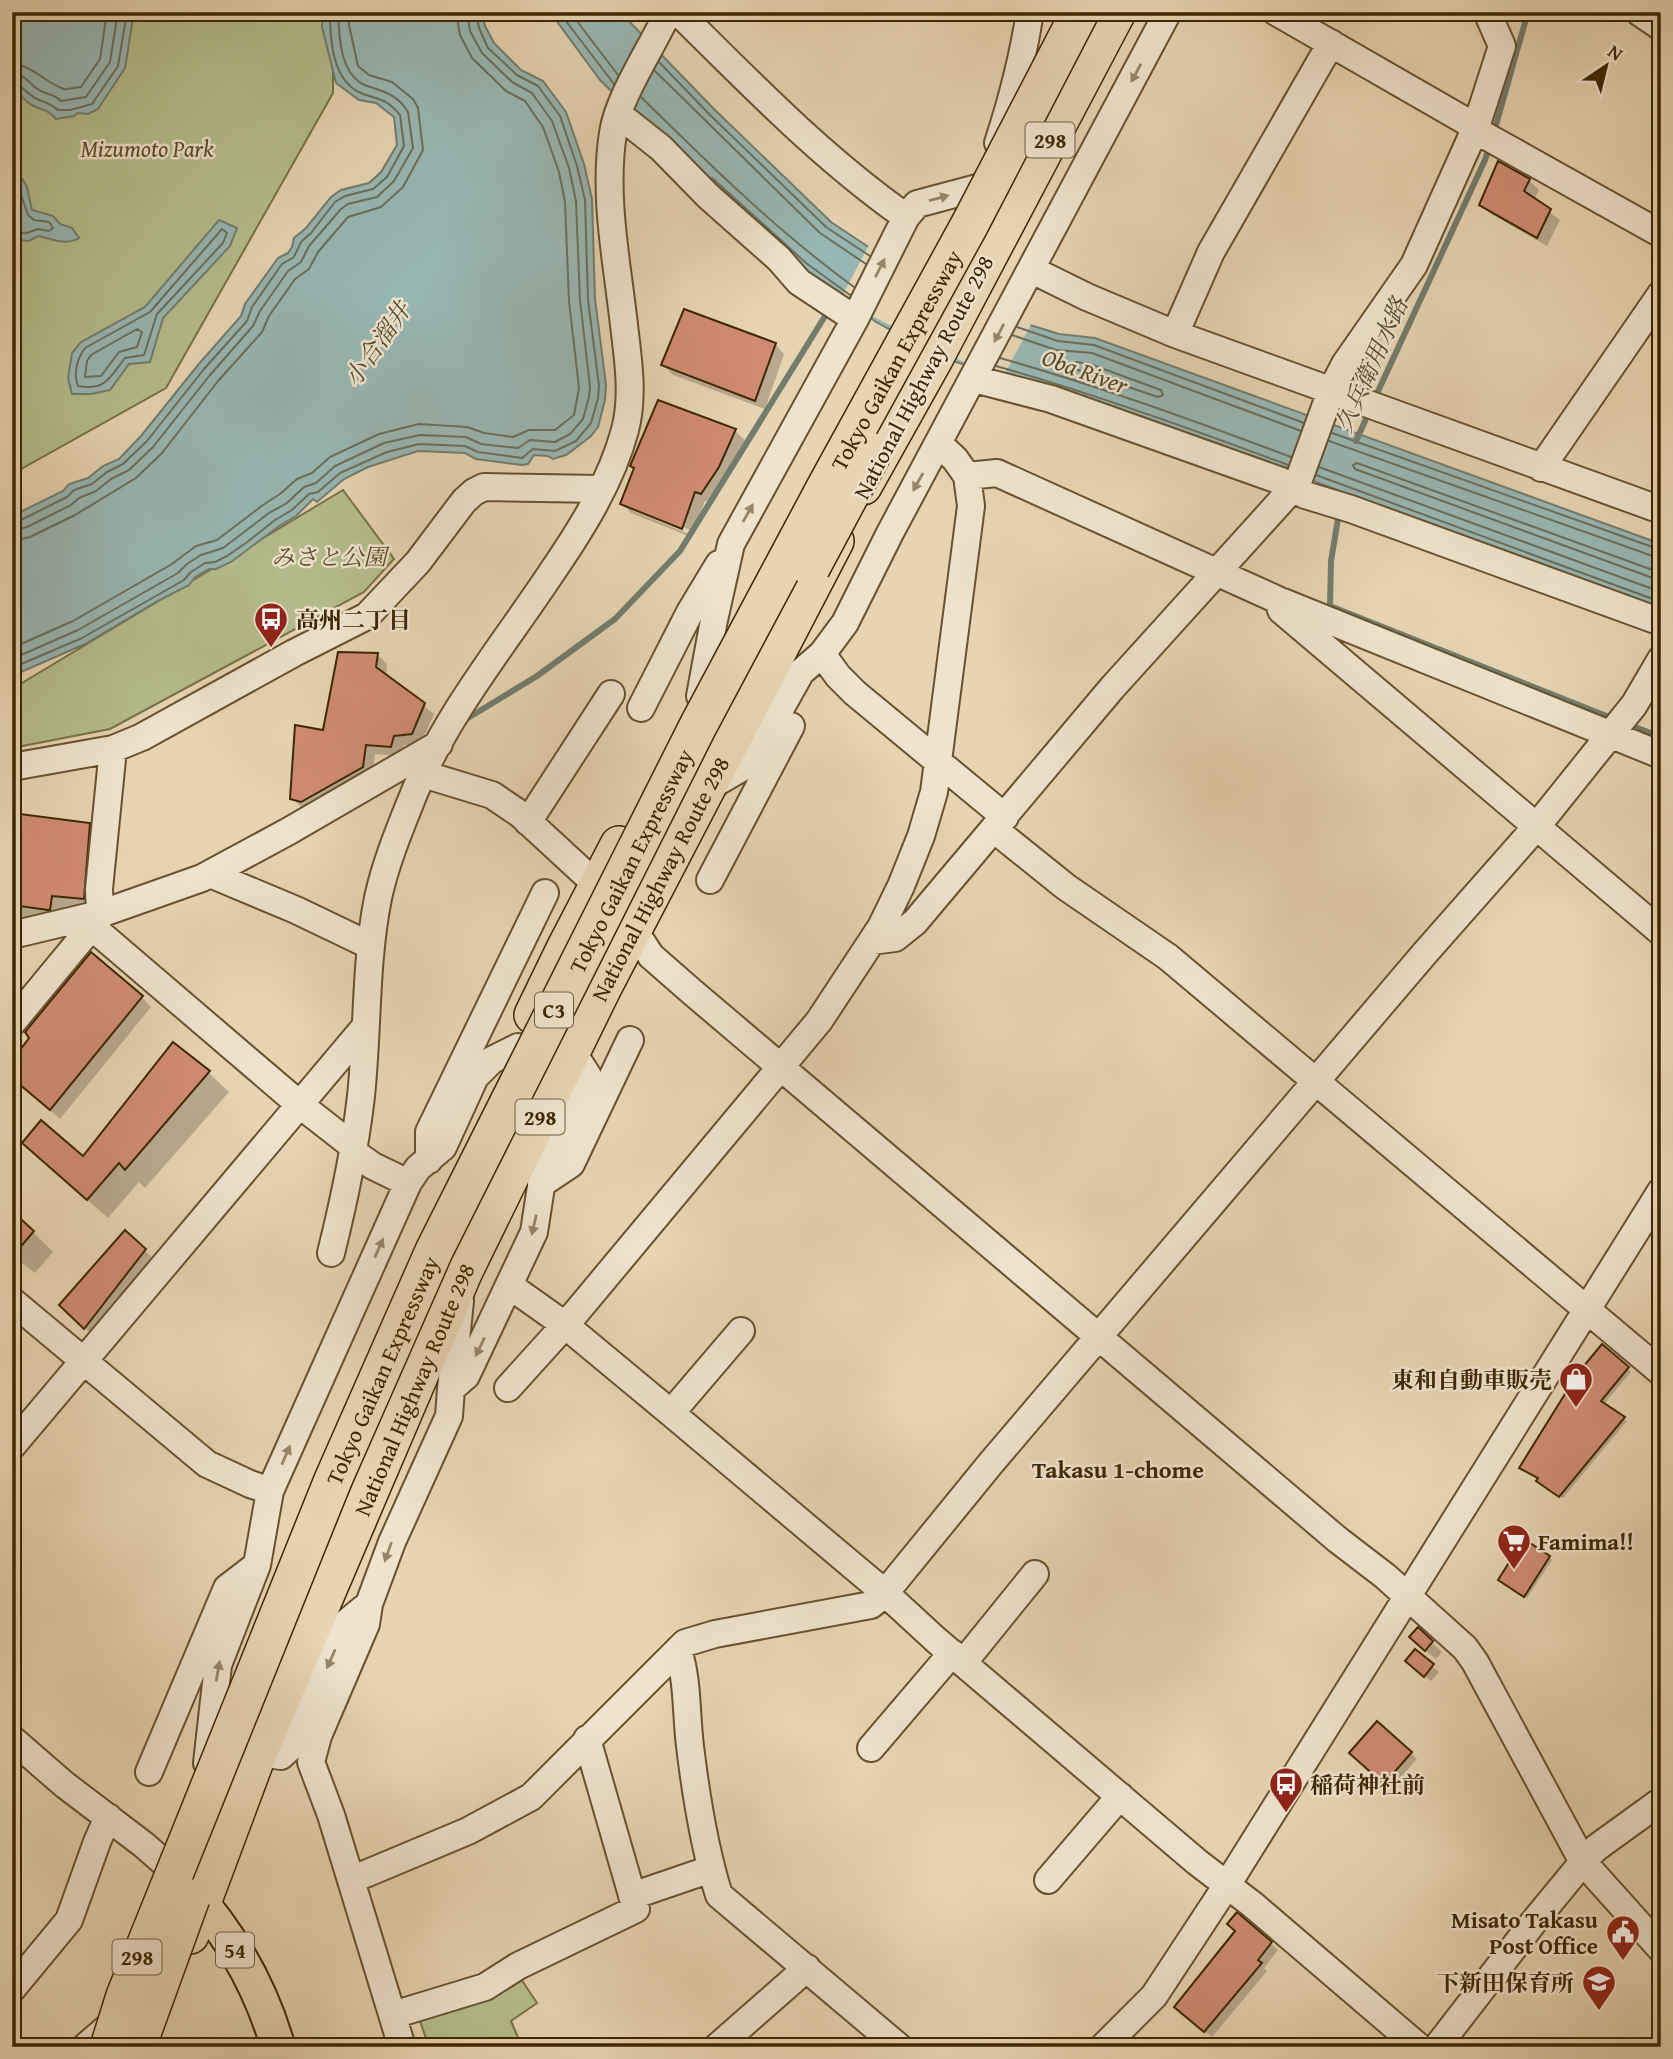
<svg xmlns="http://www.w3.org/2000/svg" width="1673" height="2059" font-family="'Gentium Book Plus','Noto Serif JP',serif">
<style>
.green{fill:#b5bd8d;stroke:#787248;stroke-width:2}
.water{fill:#98b7b4;stroke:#737d6d;stroke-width:2}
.pier{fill:#e7d4b2}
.shadow{fill:#0003;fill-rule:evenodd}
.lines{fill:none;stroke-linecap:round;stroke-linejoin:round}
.shore{stroke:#6a6f5c;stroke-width:2}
.stream{stroke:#737d6d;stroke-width:6}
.building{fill:#d08b74;stroke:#3c2703;stroke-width:2}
.minor-casing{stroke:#67522f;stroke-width:30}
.major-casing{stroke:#3c2703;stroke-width:37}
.highway-casing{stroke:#3c2703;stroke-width:40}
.minor{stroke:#efe3cd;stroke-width:26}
.major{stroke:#e7d4b2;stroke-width:33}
.highway{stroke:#e7d4b2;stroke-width:37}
.highway-bridge-casing{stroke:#3c2703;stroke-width:40;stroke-linecap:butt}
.highway-bridge{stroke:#e7d4b2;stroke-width:37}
.oneway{fill:#968568}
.labels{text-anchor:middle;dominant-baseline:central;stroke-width:5;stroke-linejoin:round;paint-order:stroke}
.shield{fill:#efe3cd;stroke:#725f40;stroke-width:2}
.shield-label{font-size:21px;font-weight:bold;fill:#3c2703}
.park-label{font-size:23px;font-style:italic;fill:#5a4c26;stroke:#efe3cd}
.street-label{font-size:23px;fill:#3c2703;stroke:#efe3cd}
.poi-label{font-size:23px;font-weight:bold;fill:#3c2703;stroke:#efe3cd;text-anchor:start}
.water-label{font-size:24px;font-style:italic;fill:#534b2f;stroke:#efe3cd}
.neighbourhood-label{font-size:24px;font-weight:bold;fill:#3c2703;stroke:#efe3cd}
</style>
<rect width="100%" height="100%" fill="#e7d4b2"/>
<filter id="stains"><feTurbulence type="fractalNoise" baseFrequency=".00286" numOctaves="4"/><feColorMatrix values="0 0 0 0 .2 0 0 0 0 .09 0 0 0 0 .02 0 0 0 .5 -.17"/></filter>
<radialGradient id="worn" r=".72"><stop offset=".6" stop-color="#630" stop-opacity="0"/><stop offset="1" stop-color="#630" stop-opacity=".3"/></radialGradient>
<path class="green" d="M12,12H333V93L166,388L12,474Z
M343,490L394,559L364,592L110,729L12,748V689Z
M519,1976L537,2003L511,2021L522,2047H429L419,2018Z"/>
<path class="water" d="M12,12H134L125,68L98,109L88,114L78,113L74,116L56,119C46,108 43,111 32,105C25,102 21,94 15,90L12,77Z
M323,12H482L485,26L494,43L521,70L543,81L566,112L584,164L592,199L595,299L606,385L605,400L598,427L590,437L566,455L553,459L548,456L534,455L528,464L522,465L476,459L465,453L418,451L368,467L344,479L317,502L313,499L296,516L279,526L231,562L216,569H209L195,577L189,585L158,601L85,644L12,676V516L63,491L69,484L88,478L103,466L119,459L141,436L198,365L241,316L245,304L278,258L288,253L292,247L294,238L306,228L331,197L341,190L369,183L381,172L397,145L394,117L376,103L359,100L336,83L322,27Z
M550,12H620L714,109L831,222L900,268L966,305L1059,334L1095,338L1661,544V609L1169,428L1050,389L942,358L876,322L802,268L700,177L600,80Z
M12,178L23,180L27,187L32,210L53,216L60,224L72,228L79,238C65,246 53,239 38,236L29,241L12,239Z
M219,220L237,228L230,246L163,318L150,362L129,364L110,390L91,394H72L68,378L72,353L81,342L145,307Z"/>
<path class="pier" d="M870,243L902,265L968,302L1033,321L1002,379L992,376L840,300Z"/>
<path class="shadow" d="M1529,180L1539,190L1534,200L1560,220L1547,246L1491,214L1481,205Z
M775,344L784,354L765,409L673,375L663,365Z
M735,431L745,440L728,477L711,503L705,501L691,537L631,513L622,503ZM631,506L690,530L689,534L631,510Z
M378,655L387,664L386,676L434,714L421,743L404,745L401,756L375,754L372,777L312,811L302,808L292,798L324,732Z
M12,810L14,815L89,825L102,838L96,911L64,909L62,923L12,916Z
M142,997L151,1007L60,1119L17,1081Z
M173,1044L209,1073L229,1092L145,1188L139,1182L108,1218L24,1143L83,1159Z
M33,1232L53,1252L35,1273L12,1255Z
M125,1233L155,1260L95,1337L70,1315Z
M1602,1347L1631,1372L1603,1405L1627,1421L1563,1498L1541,1483Z
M1549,1557L1552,1560L1527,1598L1502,1582Z
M1418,1629L1442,1652L1436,1659L1421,1647Z
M1415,1652L1439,1672L1431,1681L1413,1667Z
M1411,1753L1417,1759L1391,1789L1357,1759Z
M1237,1915L1278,1950L1264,1968L1267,1971L1212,2037L1183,2014L1237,1931Z"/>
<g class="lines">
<path class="shore" d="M559,12L614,84
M570,12L618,75
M659,62L709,114L826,227L870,256
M12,64C33,65 45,83 64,89C68,90 76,87 81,87L100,59L107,12
M654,70L820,233L866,264
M12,74C29,75 29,86 41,91C49,95 54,94 61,101L86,97L110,62L118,12
M12,83C24,85 27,95 37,99C46,103 50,103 58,110H70L92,104L118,66L127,12
M641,97C709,164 777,231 854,287
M712,178L806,263L850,295
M12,185L18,186L28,215L34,220L49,222L53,228L49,231L38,229L27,233L12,232
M222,229L227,233L223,243L157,314L144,355L125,358C110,377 106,391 78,386C73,373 77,359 85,348L150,312Z
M1017,327L1058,341L1094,345L1304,423
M137,329L142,332L137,347L119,352L101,376L85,377L87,361L91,355Z
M1012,335L1056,350L1092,353L1301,431
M1000,358C1099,386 1195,421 1291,457
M1076,362L1090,364L1161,390L1163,395L1158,397L1075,369L1073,365Z
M996,366C1095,394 1192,429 1288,465
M1332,433L1661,550
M1329,441L1661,559
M1319,467L1661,592
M1316,475L1661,602
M12,522L23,519L67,497L74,490L92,484L107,472L123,464L147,441L204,369L247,321L252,307L282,264L294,257L301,242L311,233L335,202L345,196L373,189L387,177L404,146L400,115C387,99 381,100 363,94C332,82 330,40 330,12
M12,531L27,527L71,505L79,498L96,491L111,479L129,470L153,447L210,375L253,326L260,311L288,271L301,262L309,246L341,209L348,204L377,197L394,181L413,148L408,112C399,96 384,91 367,86C340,76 339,37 338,12
M12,541L30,537L75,515L136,478L162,453L218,381L262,332L269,316L295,279L309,269L318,252L348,217L381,207L403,187L423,150L418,108L413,99L392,82L369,75L358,66L349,25V12
M1661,570L1650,569L1357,463L1353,465L1355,469L1661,581
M12,648L73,621L172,564L196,546L217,540L263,505L280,494L297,479L312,473L330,457L379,434L419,424L467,427L484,433L513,437L529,430H555L574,415L579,388L569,301L565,202L559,172L543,127L525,101L506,91L472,58L460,35L456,12
M12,659L78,630L178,573L187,564L201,555L223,548L269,513L287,503L304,487L316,483L335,466L384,443L420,435L466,437L481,444L518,448L530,440L555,442L570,434L583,419L589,397L590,387L580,300L576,201L569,168L552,121L532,93L512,82L482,53L470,31L467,12
M12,668L82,638L184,580L191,572L205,563L215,562L227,556L246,543L275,520L292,510L309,494L318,492L340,473L387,452L419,444L465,446L478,452L522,458L533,449L555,451L576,441L591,423L598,398L599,386L588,300L585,200L577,166L560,116L538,86L517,75L488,48L479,28L476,12"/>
<path class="stream" d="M1494,132L1528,12
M1374,400L1485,160L1490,145
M1356,441L1370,410
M1339,513L1331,561L1330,606L1614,719
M463,721L537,676L615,619L680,551L830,308
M1627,724L1661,737"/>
</g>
<path class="building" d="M1498,161L1530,179L1524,191L1551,209L1537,238L1479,205Z
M684,309L776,343L755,401L661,365Z
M658,400L736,429L719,467L701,494L695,492L682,529L620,504L634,468L630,466Z
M338,652L378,653L376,667L425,703L412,734L394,736L391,747L366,745L363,767L301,802L290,799L295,725L323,730Z
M12,813L90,823L84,899L52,896L50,910H48L12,905Z
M91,952L143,996L50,1110L12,1078V1061L29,1038L25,1032Z
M173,1042L210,1071L125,1170L119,1163L87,1200L22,1143L41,1120L83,1156Z
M12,1211L34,1231L12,1257Z
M125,1230L146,1249L84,1329L59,1305Z
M1602,1344L1629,1367L1601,1401L1625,1417L1559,1497L1536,1481L1538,1478L1519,1468L1578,1373Z
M1524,1539L1550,1556L1524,1597L1498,1580Z
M1418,1627L1433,1641L1425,1651L1409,1637Z
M1415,1649L1434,1664L1424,1677L1405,1661Z
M1377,1721L1412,1752L1384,1784L1349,1753Z
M1237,1912L1272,1942L1258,1960L1262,1963L1204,2032L1174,2007L1235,1931L1227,1924Z"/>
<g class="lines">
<g class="minor-casing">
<path id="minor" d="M678,12C751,84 822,158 906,217
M1276,12L1476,127
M1639,12L1661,27
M618,114L661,148L708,196L779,259L799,282L855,319
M1475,130L1661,234
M998,143C1012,100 1023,58 1030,12
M1032,270L1087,297L1175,334L1661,510
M1175,334L1211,252L1331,43
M974,379L1051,399L1281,481L1305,495L1351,509L1661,622
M1541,468L1661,294
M967,476L997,473L1278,600L1281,610L1661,932
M1283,602L1661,755
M822,654L838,676L855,693L1005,817
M700,696L714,620L731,544L855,319L906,217L917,204L977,188
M641,708L690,612L719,564
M12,767L113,749L142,737L294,653L367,616L418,562L464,501L474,492L484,487L602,489
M423,774L492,795L520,814L597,885L634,930L651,956L691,991L1338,1540L1385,1576L1465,1648L1475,1662L1583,1862L1661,1949
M707,788L750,763L801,672L822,654L845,623L890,533L1168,12
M528,822L611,694
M995,830L1066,887L1168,957L1661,1372
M210,874L296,910L371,946
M710,880L791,726
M100,914L99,889L113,749
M92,927L299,1104L354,1147
M12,935L100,914L202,878L289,831L439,744
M872,941L895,938L915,922L1112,688L1293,488L1299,479L1331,391L1345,364L1414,265L1476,127L1502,46L1487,12
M12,1023L102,914
M353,1152L373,1166L408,1183
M429,1160V1132L545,893
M541,1184L571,1164L630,1040
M331,1253C344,1201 355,1149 361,1096C368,1030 365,963 378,898C386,861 401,826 415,791C448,712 505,643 552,572C582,528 611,482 625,430C634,396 628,359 624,325C617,262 603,196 613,133C618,97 652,48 668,12
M510,1286L565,1325L671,1413L885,1593L936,1640L1197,1862L1253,1905L1419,2047
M12,1301L207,1464L250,1484L270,1491
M508,1388L574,1315L819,1021L881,927L901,886L921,836L934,792L971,506L967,476L955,459L939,444
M451,1389L460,1301
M671,1413L741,1331
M12,1446L365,1027
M678,1650C688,1680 686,1714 690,1746C696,1796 704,1847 719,1895L899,2047
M963,1663L1035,1574
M12,1739L65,1785L144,1845L169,1867
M871,1748L952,1653
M258,1753L281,1756L292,1746L347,1622L369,1604
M207,1763L218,1665L257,1565L270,1491L408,1183L418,1168L443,1147L475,1077L492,1060L518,1047
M149,1772L227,1588L257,1565
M351,1880L468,1831L531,1797L685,1643L715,1634L871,1605L885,1593L991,1463L1425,953L1537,826L1634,705L1661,659
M1048,1880L1120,1796
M632,1896L711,1869
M12,1989L69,1920L97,1842L108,1817
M393,2015L485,1987L518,1966L636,1909L587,1739
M85,2047L114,2022
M402,2047L331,1815L311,1762L318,1736L366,1624L369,1604L392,1542L449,1416L451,1389L466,1376L534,1232L545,1161L588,1076L572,1051
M717,2047L807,1968
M1103,2047L1154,1996L1227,1885L1661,1191
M1437,2047L1532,1924L1583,1862L1596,1848L1661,1801"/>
</g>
<g class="major-casing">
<path id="major" d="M187,1886C229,1932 261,1987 278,2047"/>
</g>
<g class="highway-casing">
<g id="highway">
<path d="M863,486L934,359L1117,12"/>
<path d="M533,1015L565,949L619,845"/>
<path id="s1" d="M190,1935L258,1753L464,1271L602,989L835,541"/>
</g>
</g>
<use href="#minor" class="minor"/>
<use href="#major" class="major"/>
<use href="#highway" class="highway"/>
<g class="highway-bridge-casing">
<g id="highway-bridge">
<path d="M811,568L873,452"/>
<path id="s2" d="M109,2047L125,1996L333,1480L434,1251L698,726L825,488L970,224L1080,12"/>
<path d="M137,2047L191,1898"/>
</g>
</g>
<use href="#highway-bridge" class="highway-bridge"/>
</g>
<defs><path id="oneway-solid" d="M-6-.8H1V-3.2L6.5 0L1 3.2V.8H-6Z" transform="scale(1.75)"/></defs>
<g class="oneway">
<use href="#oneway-solid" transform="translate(1136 73) rotate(118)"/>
<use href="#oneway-solid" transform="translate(939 198) rotate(-15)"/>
<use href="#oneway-solid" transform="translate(880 268) rotate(-63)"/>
<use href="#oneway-solid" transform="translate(999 333) rotate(118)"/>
<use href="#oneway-solid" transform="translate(918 482) rotate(119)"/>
<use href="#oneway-solid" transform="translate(748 513) rotate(-61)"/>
<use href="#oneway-solid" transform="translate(534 1225) rotate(103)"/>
<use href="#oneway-solid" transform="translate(379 1248) rotate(-66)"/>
<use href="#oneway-solid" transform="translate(480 1347) rotate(116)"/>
<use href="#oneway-solid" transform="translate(286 1455) rotate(-66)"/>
<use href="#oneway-solid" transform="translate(388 1552) rotate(110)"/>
<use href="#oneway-solid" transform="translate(331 1659) rotate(114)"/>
<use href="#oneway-solid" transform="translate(218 1671) rotate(-80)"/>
</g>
<defs>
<g id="bus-pin" transform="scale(1.75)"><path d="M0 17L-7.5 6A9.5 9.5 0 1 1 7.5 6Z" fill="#8f2418" stroke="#efe3cd"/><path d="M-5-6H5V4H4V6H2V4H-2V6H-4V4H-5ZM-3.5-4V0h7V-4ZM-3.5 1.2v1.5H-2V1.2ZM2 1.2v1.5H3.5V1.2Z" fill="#fff"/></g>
<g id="shop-pin" transform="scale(1.75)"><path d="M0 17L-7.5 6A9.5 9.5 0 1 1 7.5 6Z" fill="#8f2418" stroke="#efe3cd"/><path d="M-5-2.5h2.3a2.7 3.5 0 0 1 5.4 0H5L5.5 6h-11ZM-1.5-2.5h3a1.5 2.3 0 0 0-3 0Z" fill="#fff"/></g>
<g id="supermarket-pin" transform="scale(1.75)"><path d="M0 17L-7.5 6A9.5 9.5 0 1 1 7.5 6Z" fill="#8f2418" stroke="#efe3cd"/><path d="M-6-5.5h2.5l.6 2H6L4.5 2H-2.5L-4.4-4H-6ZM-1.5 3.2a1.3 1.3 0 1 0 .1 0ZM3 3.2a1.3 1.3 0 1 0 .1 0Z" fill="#fff"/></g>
<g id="civic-pin" transform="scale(1.75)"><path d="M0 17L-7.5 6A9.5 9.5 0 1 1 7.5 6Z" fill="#8f2418" stroke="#efe3cd"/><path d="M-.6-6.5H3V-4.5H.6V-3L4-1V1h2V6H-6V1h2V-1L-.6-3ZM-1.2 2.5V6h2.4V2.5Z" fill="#fff"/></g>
<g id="school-pin" transform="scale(1.75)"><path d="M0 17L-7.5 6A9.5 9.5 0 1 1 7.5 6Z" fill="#8f2418" stroke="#efe3cd"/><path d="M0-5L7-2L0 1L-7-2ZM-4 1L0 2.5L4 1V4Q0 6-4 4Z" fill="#fff"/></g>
</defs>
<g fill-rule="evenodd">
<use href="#bus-pin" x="271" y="619"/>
<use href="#shop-pin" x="1576" y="1379"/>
<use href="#supermarket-pin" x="1514" y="1541"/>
<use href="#bus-pin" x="1286" y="1784"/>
<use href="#civic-pin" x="1623" y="1932"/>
<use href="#school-pin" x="1599" y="1982"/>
</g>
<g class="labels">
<g class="shield">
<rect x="1025.5" y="122.5" width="49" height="35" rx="5"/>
<rect x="535" y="992.5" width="38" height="35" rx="5"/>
<rect x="515.5" y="1099.5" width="49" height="35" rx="5"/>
<rect x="216" y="1932.5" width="38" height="35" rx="5"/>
<rect x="112.5" y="1939.5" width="49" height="35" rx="5"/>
</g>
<g class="shield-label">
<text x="1050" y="140">298</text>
<text x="554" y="1010">C3</text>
<text x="540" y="1117">298</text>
<text x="235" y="1950">54</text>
<text x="137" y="1957">298</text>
</g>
<g class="park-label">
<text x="147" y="148">Mizumoto Park</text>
<text x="329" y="556">みさと公園</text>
</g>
<g class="street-label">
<text stroke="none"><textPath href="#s2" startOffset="1864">Tokyo Gaikan Expressway</textPath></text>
<text transform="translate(923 377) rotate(-62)">National Highway Route 298</text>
<text stroke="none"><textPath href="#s2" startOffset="1297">Tokyo Gaikan Expressway</textPath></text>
<text stroke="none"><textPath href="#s1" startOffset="1157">National Highway Route 298</textPath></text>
<text stroke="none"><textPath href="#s2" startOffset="730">Tokyo Gaikan Expressway</textPath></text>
<text stroke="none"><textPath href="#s1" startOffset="590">National Highway Route 298</textPath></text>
</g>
<g class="poi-label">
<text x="296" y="619">高州二丁目</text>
<text x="1552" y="1379" text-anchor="end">東和自動車販売</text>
<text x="1538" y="1541">Famima!!</text>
<text x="1310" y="1784">稲荷神社前</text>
<text x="1598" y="1919" text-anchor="end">Misato Takasu<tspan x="1598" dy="26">Post Office</tspan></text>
<text x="1574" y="1982" text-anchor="end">下新田保育所</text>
</g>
<g class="water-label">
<text transform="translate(377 344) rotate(-55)">小合溜井</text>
<text transform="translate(1371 365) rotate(-66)">久兵衛用水路</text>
<text transform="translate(1085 371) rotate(20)">Oba River</text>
</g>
<g class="neighbourhood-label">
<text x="1118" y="1469">Takasu 1-chome</text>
</g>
</g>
<rect width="1673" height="2059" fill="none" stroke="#e7d4b2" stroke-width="42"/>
<rect x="14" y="14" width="1645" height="2031" fill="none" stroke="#3c2703" stroke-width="3.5"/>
<rect x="21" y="21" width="1631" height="2017" fill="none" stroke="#3c2703" stroke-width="2"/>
<g transform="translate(1606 66) rotate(35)" stroke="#efe3cd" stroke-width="5" paint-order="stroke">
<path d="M0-5L12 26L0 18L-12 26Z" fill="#3c2703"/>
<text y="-10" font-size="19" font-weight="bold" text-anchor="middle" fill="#3c2703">N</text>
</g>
<rect width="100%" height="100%" filter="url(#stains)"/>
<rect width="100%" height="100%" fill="url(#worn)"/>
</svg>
